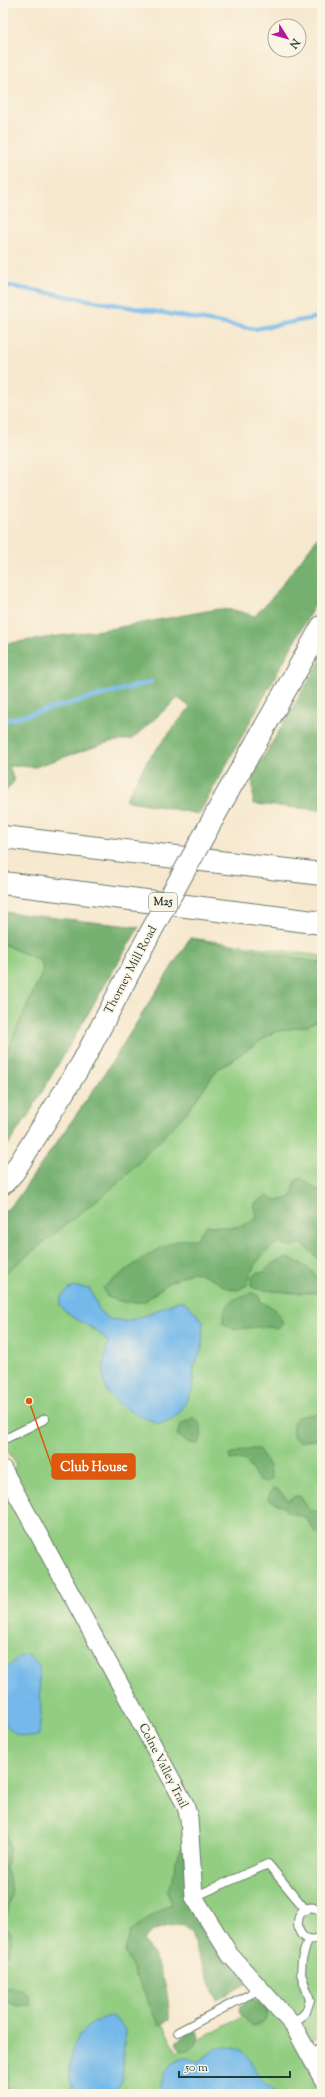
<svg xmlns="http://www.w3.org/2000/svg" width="325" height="2097" font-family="'Sorts Mill Goudy',serif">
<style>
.green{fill:#92cd82;stroke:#58855b}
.forest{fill:#75b070;stroke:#4a7652}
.water{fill:#74b9ea;stroke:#4a7b8f}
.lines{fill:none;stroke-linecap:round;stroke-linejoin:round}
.stream{stroke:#74b9ea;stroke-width:4.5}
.service-casing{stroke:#6a796a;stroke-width:10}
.minor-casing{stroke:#6a796a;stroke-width:19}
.tertiary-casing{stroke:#6a796a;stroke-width:23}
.motorway-casing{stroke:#6a796a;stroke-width:24}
.service{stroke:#fff;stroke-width:8}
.minor{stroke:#fff;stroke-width:17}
.tertiary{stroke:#fff;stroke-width:21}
.motorway{stroke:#fff;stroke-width:22}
.tertiary-bridge-casing{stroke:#6a796a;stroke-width:23;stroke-linecap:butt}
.tertiary-bridge{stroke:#fff;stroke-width:21}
.labels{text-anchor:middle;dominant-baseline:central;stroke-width:3.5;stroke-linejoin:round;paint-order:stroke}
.shield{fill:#fcf5e5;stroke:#617469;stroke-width:1}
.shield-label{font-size:11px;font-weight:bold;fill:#1f3d34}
.street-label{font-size:12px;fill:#1f3d34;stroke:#fcf5e5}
.leader{fill:none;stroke:#de580e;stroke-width:1.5}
.callout-dot{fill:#de580e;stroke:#fcf5e5;stroke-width:1.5}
.callout{fill:#de580e;stroke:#de580e;stroke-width:1.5}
.callout-label{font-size:13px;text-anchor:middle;font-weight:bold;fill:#fff}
</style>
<rect width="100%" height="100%" fill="#fcf5e5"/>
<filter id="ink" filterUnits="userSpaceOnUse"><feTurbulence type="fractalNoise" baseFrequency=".025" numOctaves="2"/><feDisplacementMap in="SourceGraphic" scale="8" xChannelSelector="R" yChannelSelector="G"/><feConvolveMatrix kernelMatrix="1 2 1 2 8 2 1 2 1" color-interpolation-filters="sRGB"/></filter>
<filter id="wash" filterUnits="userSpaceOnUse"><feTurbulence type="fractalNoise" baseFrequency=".012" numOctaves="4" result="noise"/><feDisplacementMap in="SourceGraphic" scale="16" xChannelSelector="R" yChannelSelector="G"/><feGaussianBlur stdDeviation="0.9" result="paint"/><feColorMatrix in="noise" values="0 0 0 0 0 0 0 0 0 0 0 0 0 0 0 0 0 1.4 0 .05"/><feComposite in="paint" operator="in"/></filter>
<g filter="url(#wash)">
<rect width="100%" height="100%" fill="#f6e8ce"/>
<path class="green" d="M190,938L322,956V2033L307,2044L194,1897L129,1942L160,2020L177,2052L266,2004L288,2028L322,2089V2094H3V1483L16,1465L3,1442V1213L14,1203L102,1078Z
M3,944L41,961L43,971L3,1059Z"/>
<path class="forest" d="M322,532V592L199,814L125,800L147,761L190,707L178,698L132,739L109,742L35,767L9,766L14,781L3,795V644L115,628L217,609L234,610L255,616L275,594Z
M322,658V810L253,804V775Z
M3,912L139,927L29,1114L3,1152V1059L43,971L41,961L3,944Z
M190,938L322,963V1018L307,1026L274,1032L217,1070L188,1111L122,1180L3,1275V1213L14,1203L102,1078Z
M301,1178L322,1193V1262L301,1243L292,1247L277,1243C261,1255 252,1265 247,1285L237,1290L227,1288L207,1276L192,1272L168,1283L144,1302H123L107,1297L103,1288C120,1274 159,1245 180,1240C185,1239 191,1239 196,1239L206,1225C227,1227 239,1231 257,1218L254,1204L267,1195L278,1201L292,1197L295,1181Z
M288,1258C302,1263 325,1275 319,1293H293L256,1289L251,1286L252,1276L259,1272H265C270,1262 278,1261 288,1258Z
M252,1293L258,1295L261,1302C273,1306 279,1312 283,1324L278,1328C273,1328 268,1327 262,1327C246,1326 237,1334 223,1323C222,1303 234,1298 252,1293Z
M322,1411V1439L299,1442L293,1436C290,1408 306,1420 322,1411Z
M192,1418L198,1420C201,1429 204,1436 198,1444L189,1443L177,1435L180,1425Z
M247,1449H259L269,1466L271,1479L267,1483L259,1481C249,1467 249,1456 230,1460L229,1455Z
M272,1489H278L288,1500L295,1496H300L310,1511H322V1534L315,1532L305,1517L287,1512L284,1507L268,1499Z
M3,1824L10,1845L6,1868L12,1889L7,1915L3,1918Z
M184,1841L188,1889L249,1982L217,2000L196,1951L191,1931L183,1925C169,1925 152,1928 143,1941C161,1961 170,1994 169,2020L159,2025L125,1952L130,1932L147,1918L171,1904L167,1891L173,1880L175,1861Z
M3,1927C13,1930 14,1940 9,1948L10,1952L7,1956L3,1951Z
M12,1987C24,1990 29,1993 31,2005L17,2006L3,2000V1988Z
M251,1998C269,2004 274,2023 252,2026L240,2014L239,2008Z
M191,2030L197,2032L200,2037C195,2047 183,2061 176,2042Z
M3,2061L8,2062L7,2094H3Z"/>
<path class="water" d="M76,1287L90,1289L100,1312L109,1319L126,1321L140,1317L181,1300L192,1309L203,1321L202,1349L194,1367L192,1390L181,1411L172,1419L159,1424C111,1403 94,1398 108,1342C97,1326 75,1323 60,1306L61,1297L69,1289Z
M28,1655L39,1665L41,1713L39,1735C26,1741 8,1733 3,1719C0,1710 3,1681 3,1671L20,1656Z
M110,2016L118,2021L125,2030L122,2082L114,2094H75C60,2061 74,2026 110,2016Z
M227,2047C249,2050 248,2058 258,2075C262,2081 270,2088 275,2094H159C161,2080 167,2061 183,2058C188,2057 194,2061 199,2061L217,2048Z"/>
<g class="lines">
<path class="stream" d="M3,285L255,329L319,317
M3,721L151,682"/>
</g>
</g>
<g filter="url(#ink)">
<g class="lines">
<g class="service-casing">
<path id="service" d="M3,1440L45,1419
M194,1897L268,1864L306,1910
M322,1911C290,1893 290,1954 322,1936
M293,2025L306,2012L310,2000L301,1974L302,1959L308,1939
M178,2032L260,1989
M310,2055L322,2046"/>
</g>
<g class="minor-casing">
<path id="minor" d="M3,1469L185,1804L189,1818L194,1897L230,1955L293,2025L322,2078"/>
</g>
<g class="tertiary-casing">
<path id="tertiary" d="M224,799L322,626
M3,1184L14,1172L82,1063L148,937"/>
</g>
<g class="motorway-casing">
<path id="motorway" d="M3,837L322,874
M3,883L322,923"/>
</g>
<use href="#service" class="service"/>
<use href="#minor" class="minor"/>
<use href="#tertiary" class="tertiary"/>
<use href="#motorway" class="motorway"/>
<g class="tertiary-bridge-casing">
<path id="tertiary-bridge" d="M148,937L224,799"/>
</g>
<use href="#tertiary-bridge" class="tertiary-bridge"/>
</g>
</g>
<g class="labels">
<rect class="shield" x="149" y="893" width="28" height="18" rx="3"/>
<g class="shield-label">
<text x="163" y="902">M25</text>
</g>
<g class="street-label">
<text transform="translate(131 970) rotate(-62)">Thorney Mill Road</text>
<text transform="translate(163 1766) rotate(63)">Colne Valley Trail</text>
</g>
</g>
<path class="leader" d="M29 1401L52 1467"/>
<circle class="callout-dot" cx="29" cy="1401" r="4"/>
<rect class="callout" x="52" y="1454" width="83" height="25" rx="4"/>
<g class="callout-label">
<text x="94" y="1471">Club House</text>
</g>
<rect width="325" height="2097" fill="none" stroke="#fcf5e5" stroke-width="16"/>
<g transform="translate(287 38) rotate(127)"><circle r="19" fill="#fcf5e5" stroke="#a4ab9e"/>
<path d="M0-3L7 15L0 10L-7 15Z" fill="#b5179e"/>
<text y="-6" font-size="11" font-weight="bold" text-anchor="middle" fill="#1f3d34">N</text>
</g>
<path d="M179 2071v6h111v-6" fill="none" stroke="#1f3d34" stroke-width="2"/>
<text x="185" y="2071" font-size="12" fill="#1f3d34" stroke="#fcf5e5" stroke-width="3" paint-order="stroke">50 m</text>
</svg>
